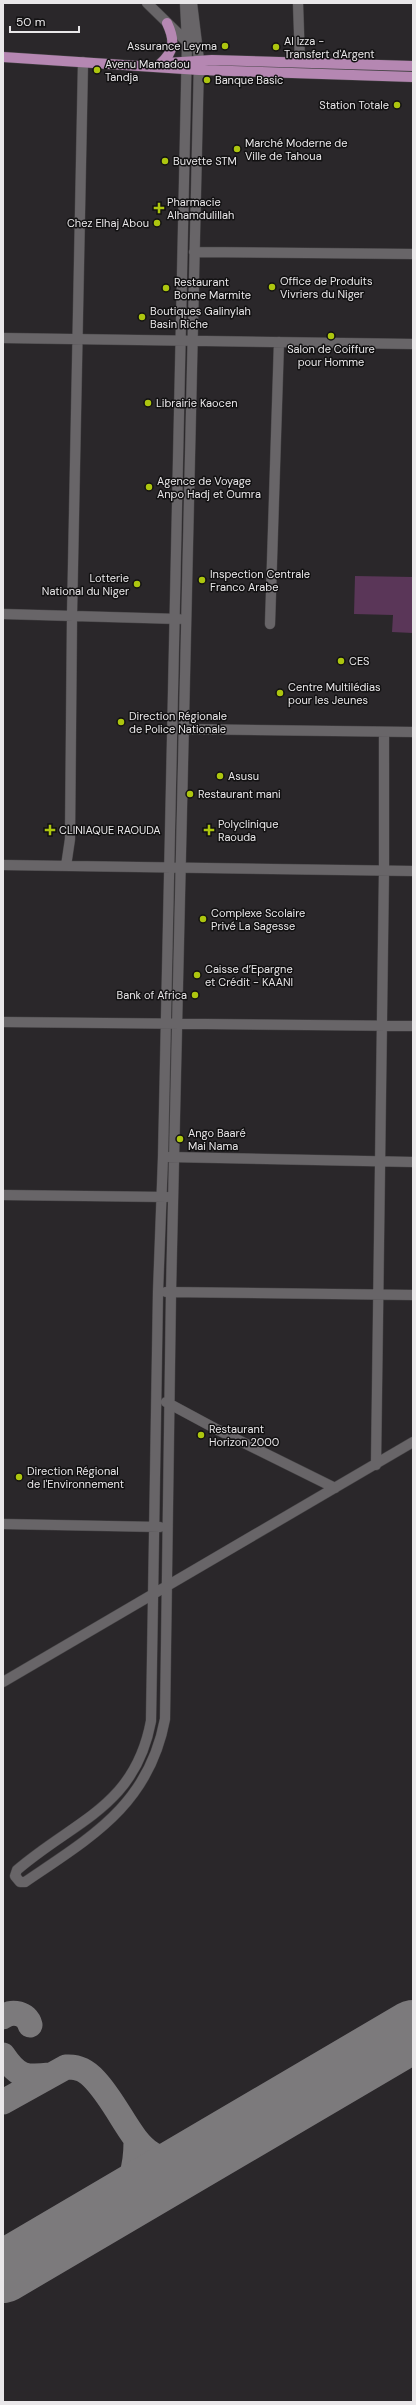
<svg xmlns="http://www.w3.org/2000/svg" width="416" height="2405" font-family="'DM Sans',sans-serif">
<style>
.green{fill:#5a3658}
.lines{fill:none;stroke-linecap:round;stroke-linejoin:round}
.taxiway{stroke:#7c7a7c;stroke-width:25}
.runway{stroke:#7c7a7c;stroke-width:62}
.minor-casing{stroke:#464446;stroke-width:11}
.major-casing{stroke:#464446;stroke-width:11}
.minor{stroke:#686568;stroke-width:10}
.major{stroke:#b587b2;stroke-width:10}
.poi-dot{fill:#adc60f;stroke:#121112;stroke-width:1.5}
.labels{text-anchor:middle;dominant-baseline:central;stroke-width:3;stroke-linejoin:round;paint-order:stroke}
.poi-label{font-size:11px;fill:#e9e7e9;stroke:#121112;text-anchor:start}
</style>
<rect width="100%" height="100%" fill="#2a272a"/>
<path class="green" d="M355,576L413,577V633L392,632L393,615L354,614Z"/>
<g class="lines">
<path class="taxiway" d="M3,2017C12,2010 27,2013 30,2025
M3,2055C18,2077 25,2078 50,2075
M3,2102L66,2067C79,2066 87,2071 95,2080C133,2121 138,2184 208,2150
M115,2206C131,2185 136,2167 136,2141"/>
<path class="runway" d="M3,2272L413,2031"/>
<g class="minor-casing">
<path id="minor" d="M147,3L187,42
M185,3L187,42L163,1157L158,1292L151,1721C135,1807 75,1820 17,1870L15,1876L20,1882H25C91,1837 149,1805 165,1719L171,1292L199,60L192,3
M298,3L300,62
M194,252L413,254
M3,338L413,344
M3,614L179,619
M270,624L279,342
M179,729L413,732
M3,865L413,871
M66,866L70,839L72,616L83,62
M3,1022L413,1026
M169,1157L413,1162
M3,1195L167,1197
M166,1292L413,1295
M166,1402L218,1430L335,1488
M376,1465L384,870V732
M3,1524L160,1527
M3,1682L413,1442"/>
</g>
<g class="major-casing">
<path id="major" d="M3,57L199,70L413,77
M167,63L212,60L413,66
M160,64C175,51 175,40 167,23"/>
</g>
<use href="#minor" class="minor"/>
<use href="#major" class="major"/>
</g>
<g class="poi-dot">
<circle cx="225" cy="46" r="4"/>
<circle cx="276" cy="47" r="4"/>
<circle cx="97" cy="70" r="4"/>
<circle cx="207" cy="80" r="4"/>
<circle cx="397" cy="105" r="4"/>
<circle cx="237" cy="149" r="4"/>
<circle cx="165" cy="161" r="4"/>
<path d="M157 202h4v4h4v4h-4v4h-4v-4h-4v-4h4z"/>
<circle cx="157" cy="223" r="4"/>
<circle cx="272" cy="287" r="4"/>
<circle cx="166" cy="288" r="4"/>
<circle cx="142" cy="317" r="4"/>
<circle cx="331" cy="336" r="4"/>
<circle cx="148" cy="403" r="4"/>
<circle cx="149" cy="487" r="4"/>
<circle cx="202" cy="580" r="4"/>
<circle cx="137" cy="584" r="4"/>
<circle cx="341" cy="661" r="4"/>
<circle cx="280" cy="693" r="4"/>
<circle cx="121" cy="722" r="4"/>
<circle cx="220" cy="776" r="4"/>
<circle cx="190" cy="794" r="4"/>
<path d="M48 824h4v4h4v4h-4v4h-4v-4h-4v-4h4z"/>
<path d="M207 824h4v4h4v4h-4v4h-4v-4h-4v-4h4z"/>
<circle cx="203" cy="919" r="4"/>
<circle cx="197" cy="975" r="4"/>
<circle cx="195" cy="995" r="4"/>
<circle cx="180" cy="1139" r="4"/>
<circle cx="201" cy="1435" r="4"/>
<circle cx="19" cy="1477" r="4"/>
</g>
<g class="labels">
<g class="poi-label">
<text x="284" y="41">Al Izza -<tspan x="284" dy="13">Transfert d'Argent</tspan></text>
<text x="217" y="46" text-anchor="end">Assurance Leyma</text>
<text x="105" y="64">Avenu Mamadou<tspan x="105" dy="13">Tandja</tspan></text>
<text x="215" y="80">Banque Basic</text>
<text x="389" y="105" text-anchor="end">Station Totale</text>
<text x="245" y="143">Marché Moderne de<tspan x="245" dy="13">Ville de Tahoua</tspan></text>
<text x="173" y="161">Buvette STM</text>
<text x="167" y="202">Pharmacie<tspan x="167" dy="13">Alhamdulillah</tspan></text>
<text x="149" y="223" text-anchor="end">Chez Elhaj Abou</text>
<text x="280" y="281">Office de Produits<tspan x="280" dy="13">Vivriers du Niger</tspan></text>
<text x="174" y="282">Restaurant<tspan x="174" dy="13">Bonne Marmite</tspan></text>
<text x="150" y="311">Boutiques Galinylah<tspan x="150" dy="13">Basin Riche</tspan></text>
<text x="331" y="349" text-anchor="middle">Salon de Coiffure<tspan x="331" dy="13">pour Homme</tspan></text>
<text x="156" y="403">Librairie Kaocen</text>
<text x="157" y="481">Agence de Voyage<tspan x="157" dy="13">Anpo Hadj et Oumra</tspan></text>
<text x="210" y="574">Inspection Centrale<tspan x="210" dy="13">Franco Arabe</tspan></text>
<text x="129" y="578" text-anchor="end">Lotterie<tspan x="129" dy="13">National du Niger</tspan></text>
<text x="349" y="661">CES</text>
<text x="288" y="687">Centre Multilédias<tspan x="288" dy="13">pour les Jeunes</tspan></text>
<text x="129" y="716">Direction Régionale<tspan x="129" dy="13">de Police Nationale</tspan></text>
<text x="228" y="776">Asusu</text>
<text x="198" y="794">Restaurant mani</text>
<text x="218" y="824">Polyclinique<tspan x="218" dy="13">Raouda</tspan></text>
<text x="59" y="830">CLINIAQUE RAOUDA</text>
<text x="211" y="913">Complexe Scolaire<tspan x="211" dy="13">Privé La Sagesse</tspan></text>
<text x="205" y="969">Caisse d’Epargne<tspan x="205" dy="13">et Crédit - KAANI</tspan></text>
<text x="187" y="995" text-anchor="end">Bank of Africa</text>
<text x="188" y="1133">Ango Baaré<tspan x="188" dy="13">Mai Nama</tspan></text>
<text x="209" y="1429">Restaurant<tspan x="209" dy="13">Horizon 2000</tspan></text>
<text x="27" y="1471">Direction Régional<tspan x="27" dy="13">de l'Environnement</tspan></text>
</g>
</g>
<rect width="416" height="2405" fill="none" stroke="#e9e7e9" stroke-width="8"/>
<path d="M10 26v6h69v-6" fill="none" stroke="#e9e7e9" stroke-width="2"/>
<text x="16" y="26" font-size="12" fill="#e9e7e9" stroke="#121112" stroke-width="3" paint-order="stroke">50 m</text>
</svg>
